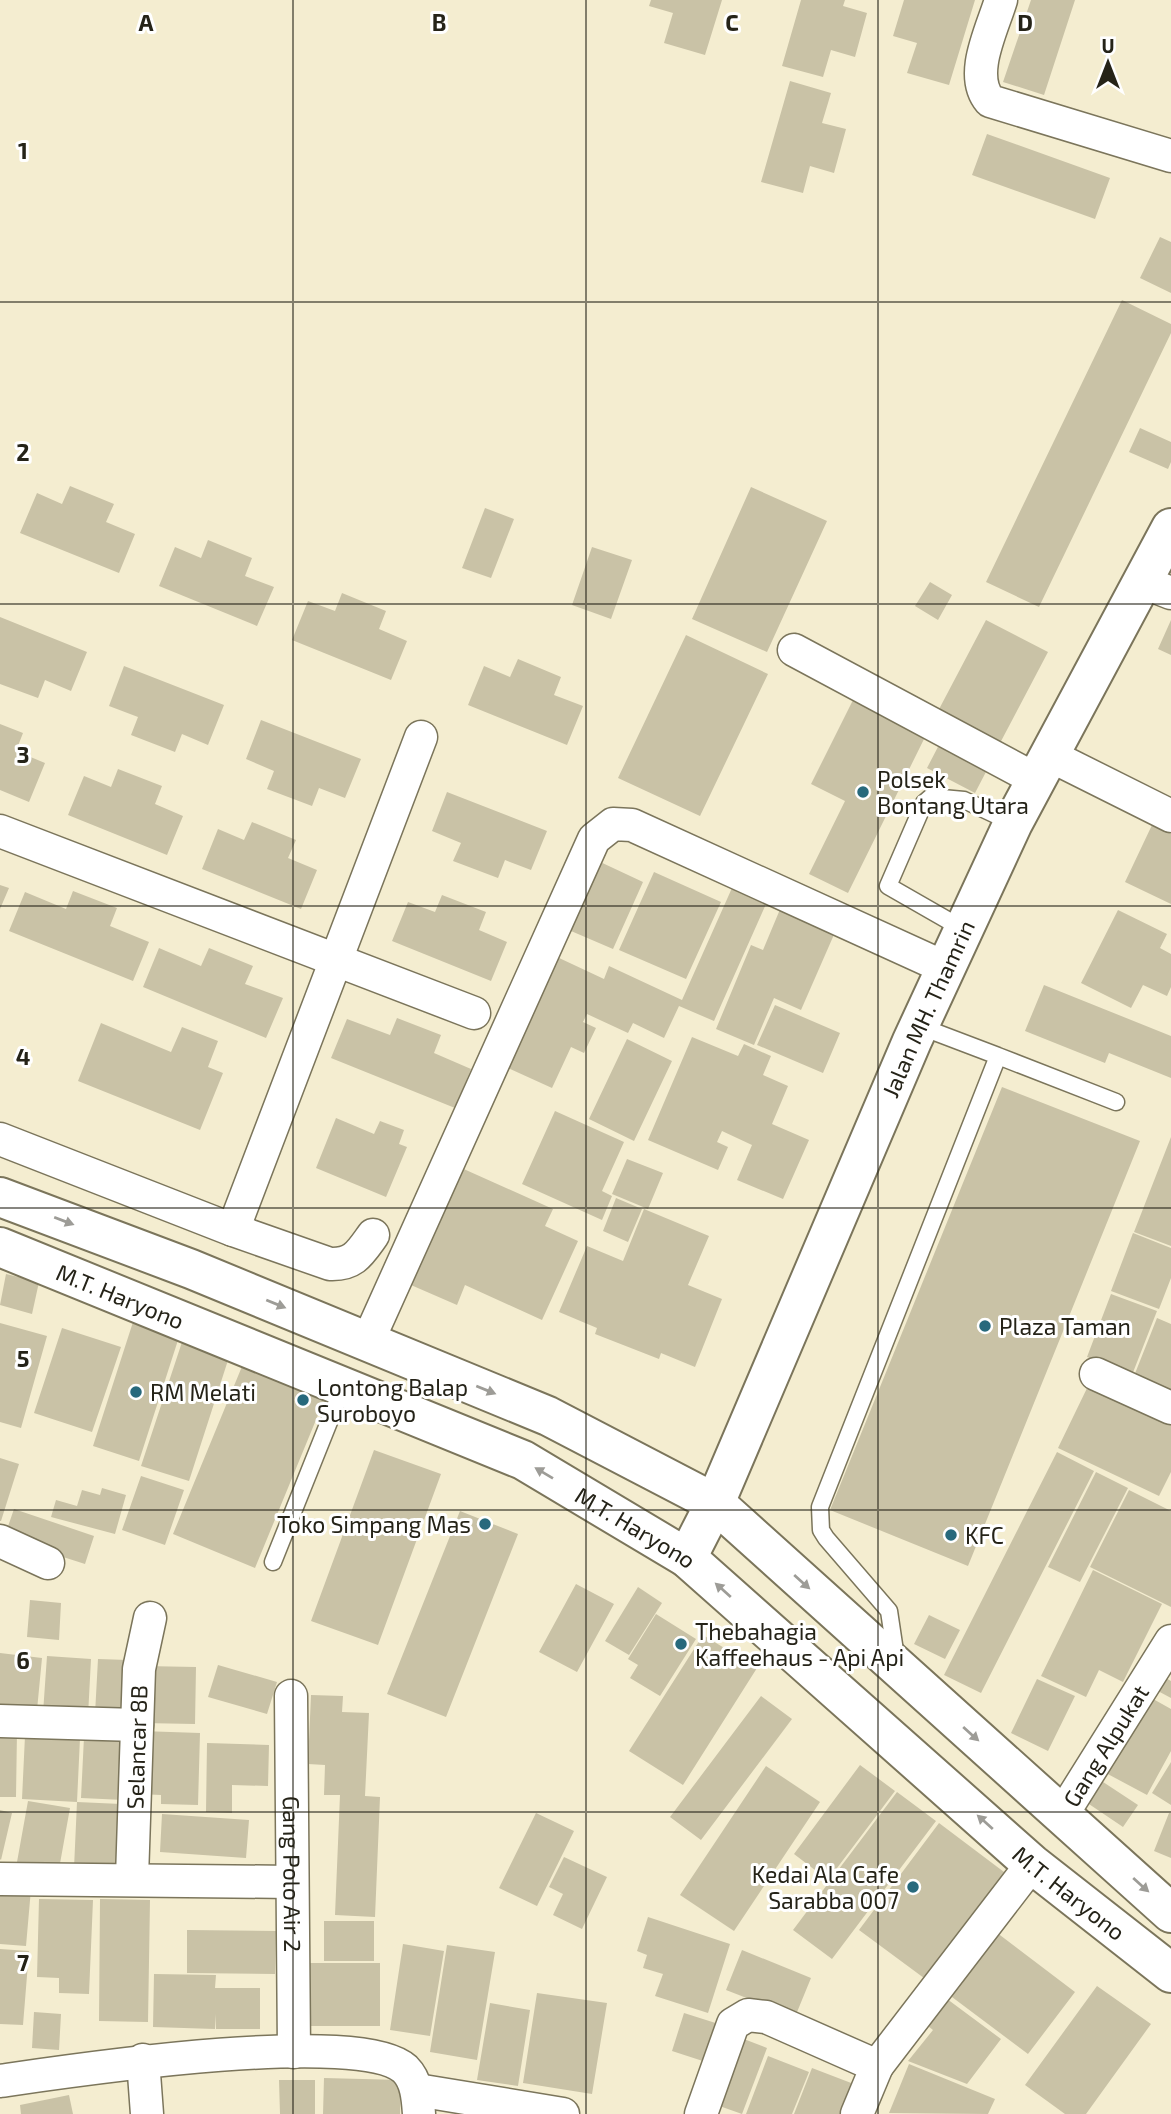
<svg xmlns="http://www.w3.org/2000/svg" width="1171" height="2114" font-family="'Exo 2',sans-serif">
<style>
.building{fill:#c9c2a6}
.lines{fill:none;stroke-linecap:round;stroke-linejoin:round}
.service-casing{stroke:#7b755b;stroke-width:19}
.minor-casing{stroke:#7b755b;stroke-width:35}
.tertiary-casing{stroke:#7b755b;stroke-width:42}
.secondary-casing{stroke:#7b755b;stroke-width:42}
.service{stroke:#fff;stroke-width:16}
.minor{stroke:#fff;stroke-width:32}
.tertiary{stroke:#fff;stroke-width:38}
.secondary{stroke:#fff;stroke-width:38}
.oneway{fill:#9d9c97}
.grid{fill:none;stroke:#252318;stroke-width:2;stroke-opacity:0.55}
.poi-dot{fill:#27697c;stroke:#fff;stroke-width:2.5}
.labels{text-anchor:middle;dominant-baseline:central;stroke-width:6;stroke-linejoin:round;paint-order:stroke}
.poi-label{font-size:23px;fill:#252318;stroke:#fff;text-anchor:start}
.street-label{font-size:23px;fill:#252318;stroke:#fff}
.grid-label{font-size:23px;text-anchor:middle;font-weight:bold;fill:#252318;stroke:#fff;stroke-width:6;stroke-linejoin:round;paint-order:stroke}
</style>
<rect width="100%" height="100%" fill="#f4edd0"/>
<path class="building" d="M651,0H722L705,55L664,43L673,13L649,6Z
M801,0H845L843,6L867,13L855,57L831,50L823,77L782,66Z
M904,0H975L949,85L907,73L917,43L893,36Z
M1031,0H1075L1044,95L1003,82Z
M790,81L831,93L822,123L846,129L834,173L810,166L803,193L761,182Z
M987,134L1110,178L1095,219L972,175Z
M1160,237L1171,242V293L1140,278Z
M1122,300L1171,324V333L1039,607L986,582Z
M1140,428L1171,442V462L1168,469L1129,452Z
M70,486L114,504L106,522L135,534L119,573L20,533L37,493L62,504Z
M751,487L827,521L767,652L692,619Z
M485,508L514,519L491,578L462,568Z
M208,540L252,558L245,576L274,587L257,626L159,586L175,547L201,558Z
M592,547L632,560L611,619L572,605Z
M930,582L952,595L938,620L915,606Z
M342,593L386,611L379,629L407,641L391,680L292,640L308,601L335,611Z
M0,617L87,652L71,691L45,680L38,698L0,684Z
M986,620L1048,652L999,745L937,713Z
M1171,620V655L1158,649Z
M686,635L768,674L700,816L618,778Z
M518,659L561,677L554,695L583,706L567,745L468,705L484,666L510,677Z
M124,666L224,705L208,745L182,734L175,752L131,735L138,717L109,706Z
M857,692L927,733L848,893L809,874L845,801L811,784Z
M261,720L361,759L345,798L319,788L312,806L267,789L274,771L246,759Z
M0,724L23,733L16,751L45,763L29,802L0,790Z
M940,743L988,768L975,793L927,768Z
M118,769L162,786L155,804L183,816L167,855L68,815L84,776L111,787Z
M447,792L547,831L531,870L505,860L498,878L453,861L461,843L432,831Z
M252,822L296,840L288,858L317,870L301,909L202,869L218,829L244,840Z
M1152,825L1171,834V904L1125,882Z
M596,860L643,882L613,949L564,928Z
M654,872L721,902L686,979L619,950Z
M736,879L770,895L714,1021L679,1006L664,1038L633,1023L628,1033L587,1014L583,1022L596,1028L584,1053L571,1047L552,1088L506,1067L557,957L604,979L609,966L682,1000Z
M0,885L9,888L0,909Z
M73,891L117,908L110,926L149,942L133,981L9,931L25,892L66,909Z
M442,895L486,912L479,930L507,942L491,981L392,941L408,902L435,912Z
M781,907L836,930L801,1010L774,998L754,1045L716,1029L751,945L763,950Z
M1118,910L1167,934L1160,948L1171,954V987L1167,996L1143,985L1131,1008L1081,983Z
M159,948L201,966L209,948L253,966L245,984L283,998L266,1038L143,987Z
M1044,985L1171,1036V1078L1109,1053L1105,1063L1025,1031Z
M775,1005L840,1033L823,1073L757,1045Z
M397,1018L441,1035L434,1053L471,1069L455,1108L331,1058L347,1019L390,1035Z
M101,1023L171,1052L182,1027L218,1041L208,1067L223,1073L200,1130L78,1081Z
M692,1037L738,1056L744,1044L771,1056L763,1075L788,1086L772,1124L809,1140L783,1199L737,1180L752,1145L722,1131L717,1142L728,1147L718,1170L648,1140Z
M627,1039L672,1061L634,1141L589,1119Z
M1002,1087L1140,1141L968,1566L830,1510Z
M555,1111L624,1142L602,1191L612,1196L602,1220L522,1184Z
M336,1118L374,1134L380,1121L404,1130L399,1144L407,1147L386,1197L316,1168Z
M1171,1137V1246L1134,1232Z
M627,1159L663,1173L648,1209L612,1194Z
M457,1166L553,1209L545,1226L578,1241L542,1320L465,1285L457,1305L404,1282Z
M616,1198L642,1209L628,1242L603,1231Z
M644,1209L709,1236L688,1285L722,1299L695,1367L661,1353L659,1359L595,1334L597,1328L559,1312L587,1246L623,1261Z
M1133,1233L1171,1248V1278L1159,1309L1111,1291Z
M6,1274L39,1282L32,1314L0,1305Z
M1111,1294L1157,1311L1132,1375L1087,1357Z
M1157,1318L1171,1324V1390L1134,1376Z
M133,1322L179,1337L139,1461L93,1446Z
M0,1323L47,1336L21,1428L0,1422Z
M62,1328L121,1347L92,1432L34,1413Z
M183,1339L230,1354L189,1481L141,1466Z
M243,1364L325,1398L255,1568L173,1534Z
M1090,1382L1171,1421V1472L1159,1496L1058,1448Z
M374,1450L441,1474L378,1645L311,1621Z
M1057,1452L1094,1471L981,1693L944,1675Z
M0,1458L19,1464L1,1521H0Z
M1096,1472L1128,1488L1080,1582L1048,1567Z
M141,1476L184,1490L165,1545L122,1530Z
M102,1488L126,1495L115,1534L51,1517L56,1500L77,1506L82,1490L100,1495Z
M1129,1490L1171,1511V1607L1090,1567Z
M14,1509L94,1536L85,1564L4,1538Z
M460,1511L518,1534L446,1717L387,1694Z
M1093,1570L1162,1604L1123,1682L1099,1670L1086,1697L1041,1676Z
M576,1584L614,1604L577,1672L539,1652Z
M638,1587L662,1603L629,1655L605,1641Z
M30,1600L61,1603L59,1640L27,1637Z
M656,1614L696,1639L660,1696L630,1678L638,1665L628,1659Z
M929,1615L960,1630L945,1659L914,1644Z
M703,1635L757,1668L683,1785L629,1751Z
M0,1653L42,1658L37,1710L0,1707Z
M47,1656L91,1659L88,1716L43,1713Z
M98,1659L128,1660L126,1715L95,1714Z
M218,1665L277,1682L267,1714L208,1697Z
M144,1666L196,1667L195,1724L142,1723Z
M1164,1677L1171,1681V1698L1156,1690Z
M1037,1679L1075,1696L1048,1751L1011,1733Z
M311,1695L343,1696L342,1712L369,1713L365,1796L380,1797L375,1917L335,1915L340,1795H324L325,1765L308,1764Z
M1146,1695L1171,1709V1751L1147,1795L1104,1772Z
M761,1696L792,1719L701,1840L670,1817Z
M0,1731H17L16,1797H0Z
M141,1731L200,1733L198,1805L161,1804V1795L139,1794Z
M25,1736L80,1738L77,1802L22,1799Z
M84,1737L127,1739L124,1800L81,1798Z
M207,1743L269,1745L268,1786L232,1785V1813L206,1812Z
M1171,1762V1805L1152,1793Z
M860,1765L895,1791L828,1880L794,1854Z
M766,1766L820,1802L734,1931L680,1895Z
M1097,1778L1138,1805L1123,1827L1083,1800Z
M897,1792L936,1821L832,1959L793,1930Z
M28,1801L70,1808L59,1869L17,1862Z
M77,1802L121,1804L118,1870L74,1868Z
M0,1810L12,1813L1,1860L0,1859Z
M536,1813L574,1831L537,1906L499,1888Z
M1169,1813H1171V1858L1154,1851Z
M162,1814L249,1820L246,1858L160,1852Z
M939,1823L1008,1875L928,1981L859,1930Z
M564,1857L607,1877L582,1929L553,1915L563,1894L549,1887Z
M0,1887L31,1889L26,1946L0,1944Z
M39,1899L93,1900L89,1994L59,1993V1978L37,1977Z
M100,1899L150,1900L148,2022L99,2021Z
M648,1917L730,1944L708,2013L655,1996L663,1974L643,1968L647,1955L637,1951Z
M324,1921H374V1961H324Z
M992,1929L1075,1992L1028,2054L944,1991Z
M187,1930L276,1931L275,1974L187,1973Z
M403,1944L444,1951L430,2036L390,2030Z
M447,1945L495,1952L477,2060L430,2052Z
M0,1949L29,1951L23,2025L0,2024Z
M742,1950L811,1978L795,2017L726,1990Z
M306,1963H380V2026H306Z
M154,1974L216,1975L215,1988H260V2029H216L215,2014V2029L153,2027Z
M1097,1986L1151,2024L1086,2114H1065L1025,2085Z
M537,1993L607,2003L592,2094L523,2083Z
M939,1993L1001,2039L967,2084L908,2061L933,2030L919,2019Z
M490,2003L530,2010L518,2086L477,2080Z
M34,2012L61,2014L59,2050L32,2048Z
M684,2013L725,2026L712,2064L672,2051Z
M736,2036L767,2048L742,2114L711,2103Z
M768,2056L809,2072L792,2114H746Z
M909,2064L995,2099L988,2114L889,2113Z
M812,2068L859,2086L848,2114H794Z
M324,2078L401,2080L400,2114H323Z
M279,2080H315V2114H280Z
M69,2095L73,2114H21L20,2105Z"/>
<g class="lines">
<g class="service-casing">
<path id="service" d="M963,929L888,886L924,803L931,797L964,800L1013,823
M998,1056L1116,1102
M273,1562L343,1387
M896,1658L889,1611L826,1538L821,1530L820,1507L998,1056L919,1026"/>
</g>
<g class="minor-casing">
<g id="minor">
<path d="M1001,0C992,30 968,75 990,101L1171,156"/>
<path d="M1143,582L1171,593"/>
<path d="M794,650L1035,779"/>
<path d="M1049,755L1171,816"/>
<path d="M0,831L474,1013"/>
<path d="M0,1139L233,1230L330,1264C354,1265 360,1253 373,1235"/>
<path d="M233,1230L421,737"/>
<path d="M368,1341L594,839L613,824L632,825L946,968"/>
<path d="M1096,1374L1171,1408"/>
<path d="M0,1541L48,1563"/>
<path id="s1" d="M291,1696L294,2052"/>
<path d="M0,1721L137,1725"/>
<path id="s2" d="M1062,1815L1171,1641"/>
<path id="s3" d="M132,1878L139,1669L150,1618"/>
<path d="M0,1879L292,1882"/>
<path d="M143,2060L147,2114"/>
<path d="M0,2081C69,2071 359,2027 405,2069C417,2081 418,2099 419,2114"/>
<path d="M417,2090L563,2114"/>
<path d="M701,2114L733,2024L748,2015L766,2017L877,2066L1032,1864"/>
<path d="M857,2114L877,2066"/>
</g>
</g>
<g class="tertiary-casing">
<g id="tertiary">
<path id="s4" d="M687,1558L715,1503L912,1041L1013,823L1171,528"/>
</g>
</g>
<g class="secondary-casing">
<g id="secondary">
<path d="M0,1197L191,1269L548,1416L715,1503L1171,1913"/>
<path id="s5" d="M0,1247L523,1460L687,1558L1032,1864L1171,1973"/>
</g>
</g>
<use href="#service" class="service"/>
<use href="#minor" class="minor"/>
<use href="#tertiary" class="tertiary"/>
<use href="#secondary" class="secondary"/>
</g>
<defs><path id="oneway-solid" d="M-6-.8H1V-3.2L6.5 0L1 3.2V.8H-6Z" transform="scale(1.75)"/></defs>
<g class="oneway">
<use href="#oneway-solid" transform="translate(64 1221) rotate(21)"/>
<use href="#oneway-solid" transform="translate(276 1304) rotate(22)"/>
<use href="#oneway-solid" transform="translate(486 1390) rotate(22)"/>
<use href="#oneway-solid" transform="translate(544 1473) rotate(-149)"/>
<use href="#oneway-solid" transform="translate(802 1582) rotate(42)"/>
<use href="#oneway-solid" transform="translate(723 1590) rotate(-138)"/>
<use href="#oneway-solid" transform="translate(971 1734) rotate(42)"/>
<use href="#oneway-solid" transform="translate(985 1822) rotate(-138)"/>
<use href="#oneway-solid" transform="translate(1141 1885) rotate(42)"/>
</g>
<path class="grid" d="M293,0V2114M586,0V2114M878,0V2114M0,302H1171M0,604H1171M0,906H1171M0,1208H1171M0,1510H1171M0,1812H1171"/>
<g class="poi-dot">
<circle cx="863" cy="792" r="7"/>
<circle cx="985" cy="1326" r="7"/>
<circle cx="136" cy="1392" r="7"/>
<circle cx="303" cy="1400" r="7"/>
<circle cx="485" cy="1524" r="7"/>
<circle cx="951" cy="1535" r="7"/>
<circle cx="681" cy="1644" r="7"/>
<circle cx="913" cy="1887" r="7"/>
</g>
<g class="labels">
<g class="poi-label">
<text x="877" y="779">Polsek<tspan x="877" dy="26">Bontang Utara</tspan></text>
<text x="999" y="1326">Plaza Taman</text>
<text x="317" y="1387">Lontong Balap<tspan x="317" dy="26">Suroboyo</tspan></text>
<text x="150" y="1392">RM Melati</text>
<text x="471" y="1524" text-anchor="end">Toko Simpang Mas</text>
<text x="965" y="1535">KFC</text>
<text x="695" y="1631">Thebahagia<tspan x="695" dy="26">Kaffeehaus - Api Api</tspan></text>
<text x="899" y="1874" text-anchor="end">Kedai Ala Cafe<tspan x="899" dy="26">Sarabba 007</tspan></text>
</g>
<g class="street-label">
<text stroke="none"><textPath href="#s4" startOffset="600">Jalan MH. Thamrin</textPath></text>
<text stroke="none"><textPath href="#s5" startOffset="130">M.T. Haryono</textPath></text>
<text stroke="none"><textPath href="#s5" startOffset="696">M.T. Haryono</textPath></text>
<text stroke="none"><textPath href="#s2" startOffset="82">Gang Alpukat</textPath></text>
<text stroke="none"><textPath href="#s3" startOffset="131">Selancar 8B</textPath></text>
<text stroke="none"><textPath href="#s1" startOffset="178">Gang Polo Air 2</textPath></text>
<text stroke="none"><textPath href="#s5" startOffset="1264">M.T. Haryono</textPath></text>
</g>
</g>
<g class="grid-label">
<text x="146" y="31">A</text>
<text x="439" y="31">B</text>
<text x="732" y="31">C</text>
<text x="1025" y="31">D</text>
<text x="23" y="159">1</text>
<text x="23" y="461">2</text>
<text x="23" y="763">3</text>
<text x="23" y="1065">4</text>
<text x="23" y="1367">5</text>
<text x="23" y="1669">6</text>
<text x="23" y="1971">7</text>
</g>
<g transform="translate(1108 63)" stroke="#ffffff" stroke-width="5" paint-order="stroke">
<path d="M0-5L12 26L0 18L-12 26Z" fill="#252318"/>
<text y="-10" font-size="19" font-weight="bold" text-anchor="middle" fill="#252318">U</text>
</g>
</svg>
